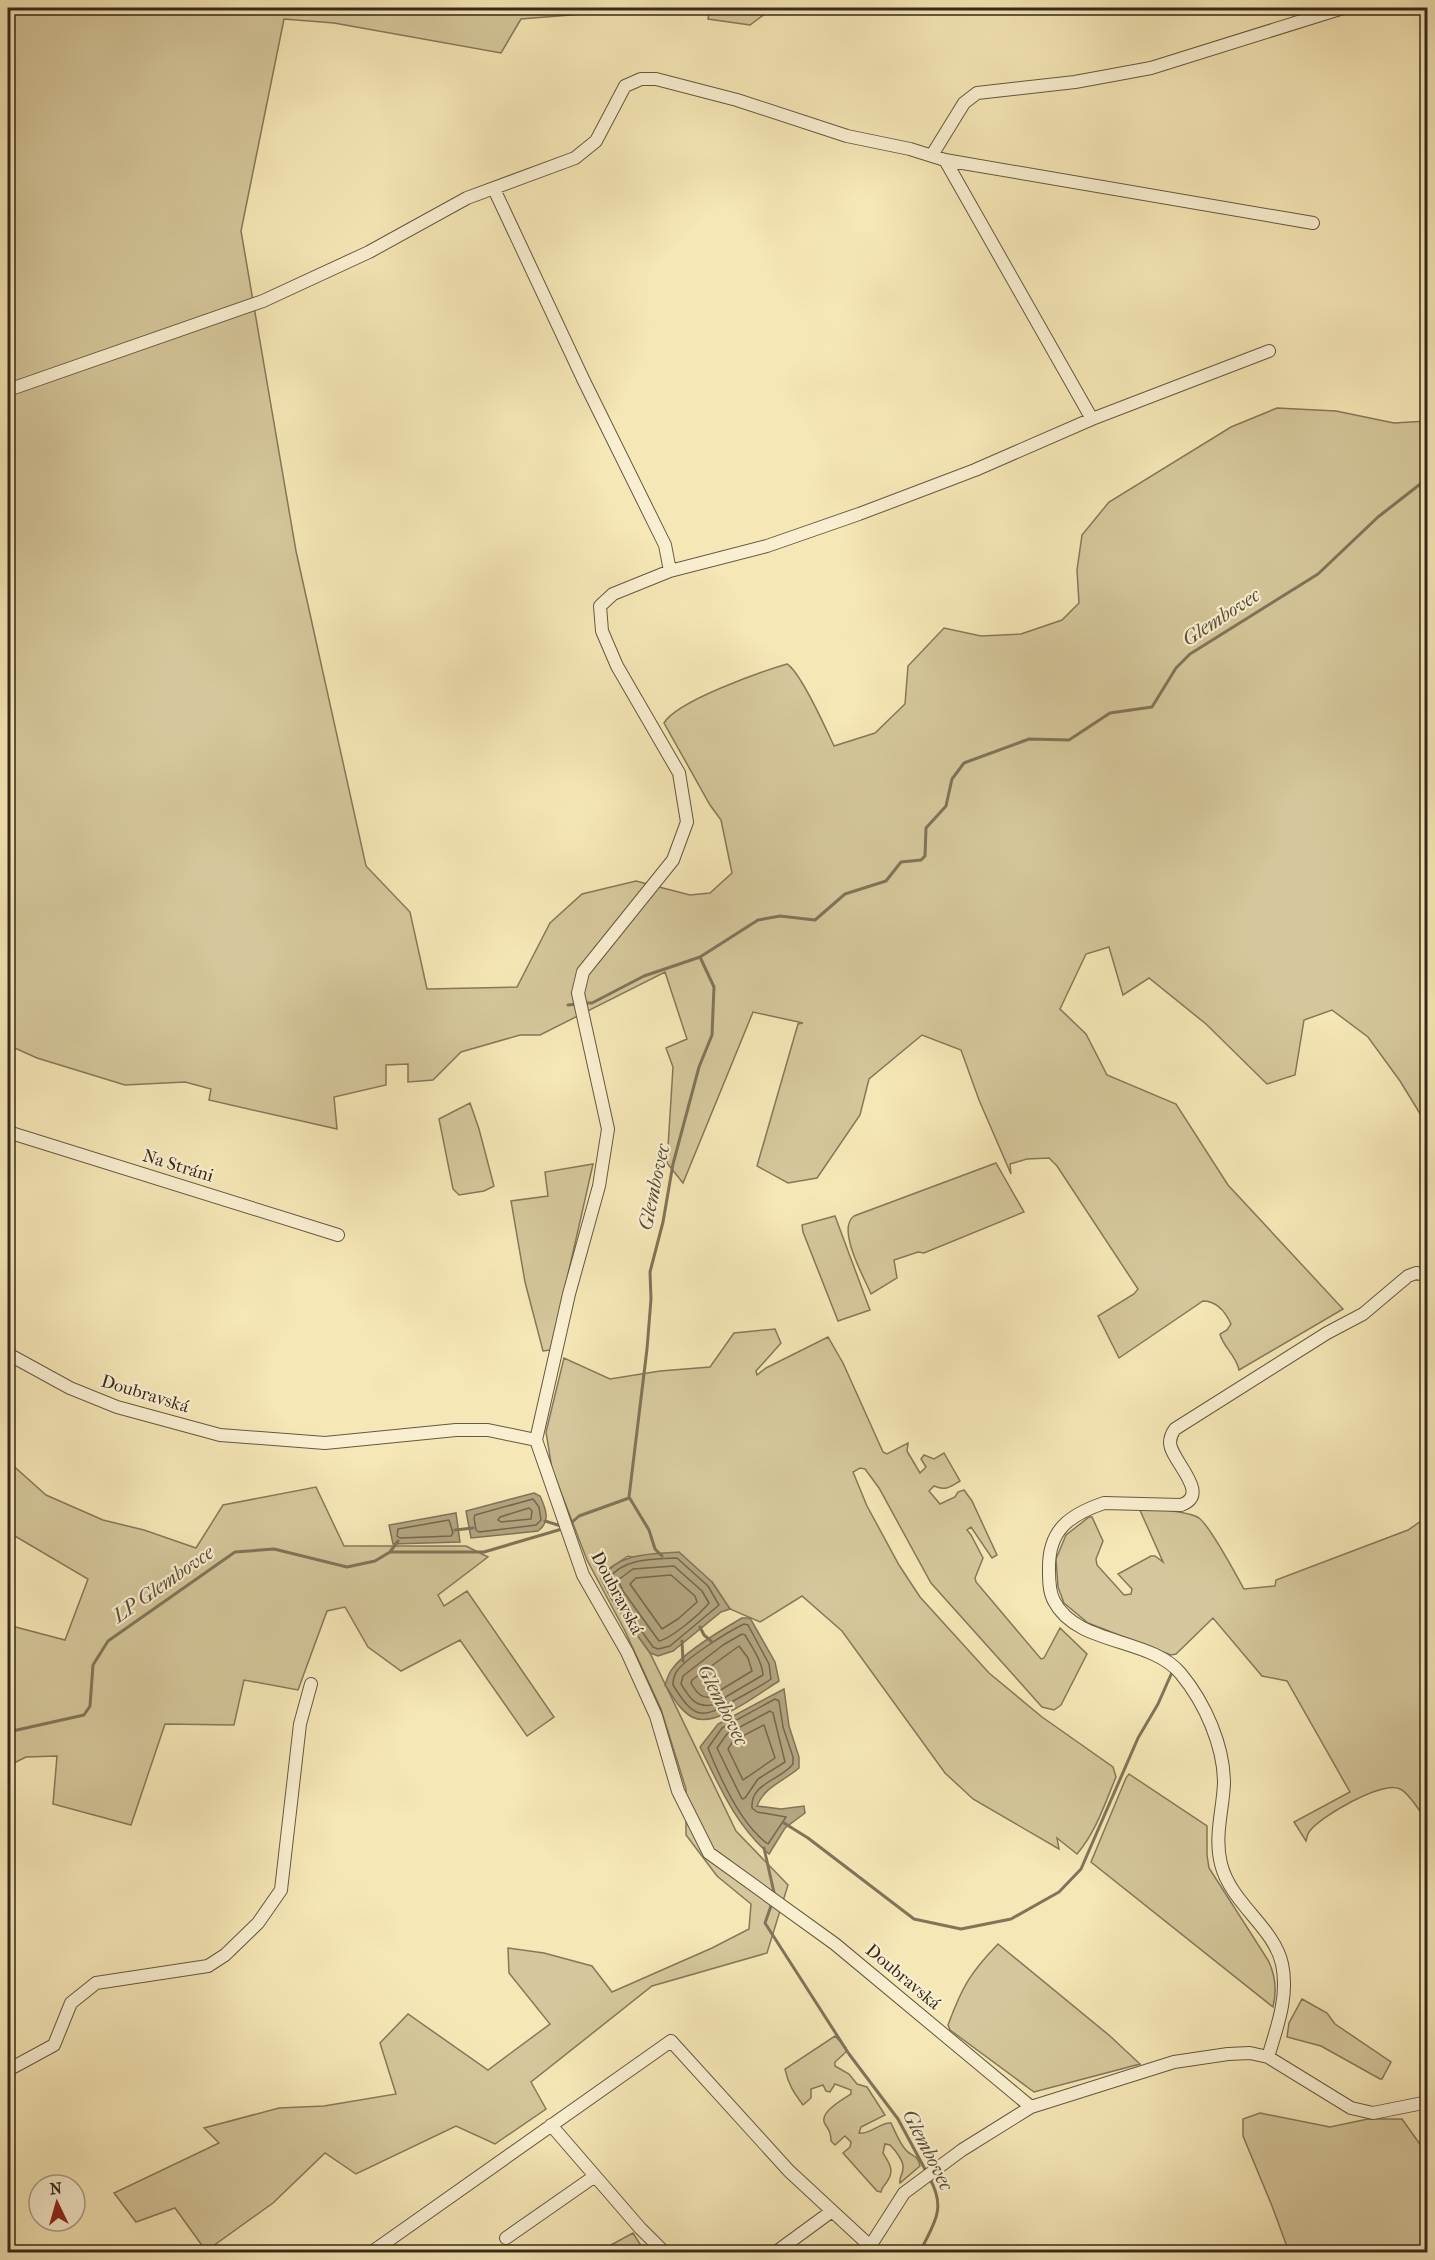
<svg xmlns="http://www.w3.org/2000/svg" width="1435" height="2260" font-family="'IM FELL French Canon',serif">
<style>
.green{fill:#d5c79b;stroke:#85785a;stroke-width:1.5}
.water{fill:#b4a681;stroke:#817458;stroke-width:1.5}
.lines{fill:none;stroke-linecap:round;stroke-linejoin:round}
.shore{stroke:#74674e;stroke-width:1.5}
.stream{stroke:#817458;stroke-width:3}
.minor-casing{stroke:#655841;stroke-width:14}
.minor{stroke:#f9efd0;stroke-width:12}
.labels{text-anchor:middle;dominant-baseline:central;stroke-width:4.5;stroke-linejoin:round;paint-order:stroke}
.street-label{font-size:18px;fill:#35281a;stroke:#f9efd0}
.water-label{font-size:20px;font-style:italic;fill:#5b4e39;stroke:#f9efd0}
</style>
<rect width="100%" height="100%" fill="#f6e7b6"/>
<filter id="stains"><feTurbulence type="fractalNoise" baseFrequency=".00333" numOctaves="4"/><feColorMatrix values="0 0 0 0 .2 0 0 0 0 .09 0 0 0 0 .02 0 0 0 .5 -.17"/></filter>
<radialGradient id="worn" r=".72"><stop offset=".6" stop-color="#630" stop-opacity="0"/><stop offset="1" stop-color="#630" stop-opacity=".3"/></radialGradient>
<path class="green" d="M8,8H621L620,11L521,19L501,53L334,23L284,19L241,231L296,551L366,866L410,912L427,989L517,987L550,923L582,894L636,881L690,895L710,893L732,873L721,820L710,805L664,723C677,701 760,672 787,664C801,672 826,729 834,746L875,733L905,704L908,666L944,628L981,636L1021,634L1062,620L1079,603L1077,570L1082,535L1109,502L1231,427L1277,408L1336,411L1394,423L1427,421V1125L1400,1081L1368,1037L1332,1010L1304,1020L1295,1075L1267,1084L1206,1024L1149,978L1123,995L1109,947L1086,954L1060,1009L1086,1034L1107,1075L1176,1104L1228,1185L1343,1309L1239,1370C1236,1355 1223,1347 1220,1334L1227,1330L1231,1324C1225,1311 1217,1301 1203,1301L1119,1358L1098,1316L1134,1294L1138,1289L1057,1166L1049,1158L1027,1159L1010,1164L1011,1174L979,1100L961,1050L922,1035L869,1079L860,1115L817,1178L788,1183L757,1166L798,1024L803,1023L753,1012L683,1183L667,1163L673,1067L666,1048L687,1039L665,972L540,1035H520L461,1052L433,1080L408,1082V1064L386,1065V1085L334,1097L337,1129L209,1100L211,1089L185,1082L125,1085L37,1058L8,1045Z
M710,8H773L750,25L708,19Z
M470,1103L479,1129L494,1186L484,1191L459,1195L453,1189L439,1119Z
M996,1163L1024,1212L924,1253L918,1252L894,1260L897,1278L871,1294C864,1277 836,1229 854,1216Z
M593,1164L552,1345L550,1350L543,1351L525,1282L511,1201L548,1196L545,1172Z
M835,1216L870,1310L838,1321L803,1232L802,1225Z
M775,1329L781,1343L756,1371L757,1375L766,1368L828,1337L843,1363L883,1452L887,1454L908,1443L907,1451L920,1473L926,1467L921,1459L924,1455L934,1459L944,1453L960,1481C950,1487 946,1491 934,1486L929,1491L940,1504L955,1497L958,1492L964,1490L972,1501L997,1555L992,1558L971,1527L967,1530L971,1535L983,1558L975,1578L976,1582L1041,1659L1044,1658L1060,1628L1087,1654L1061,1705L1054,1710L1042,1707L931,1583L879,1488L865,1469L860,1468L853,1472L867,1506L899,1565L920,1597L989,1673L1042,1717L1113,1767L1116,1777C1105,1803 1096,1832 1077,1854L1057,1838L1059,1849L973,1799L945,1773L842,1631L802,1596L760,1622L730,1609L712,1582L628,1556L607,1570L602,1579L611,1598L650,1653L736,1831L788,1885L767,1953L652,1986L531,2082L546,2109L495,2144L456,2126L356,2174L325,2153L273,2203L206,2251L175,2208L136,2222L114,2193L219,2143L204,2128L279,2108L324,2106L396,2094L380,2043L408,2014L488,2070L550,2024L509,1973L508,1948L544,1953L592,1966L612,1992L712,1948L749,1929L751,1904L717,1876L686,1835V1789L661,1709L625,1631L587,1560L552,1469L546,1432L564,1358L610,1379L660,1371L710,1367L734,1333Z
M8,1461L46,1495L103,1520L144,1530L196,1548L223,1505L316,1487L344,1546H466L488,1557L438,1595L444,1606L467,1591L554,1717L527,1736L460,1640L401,1671L368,1647L345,1607L327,1611L298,1690L244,1680L234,1725L165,1724L131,1825L53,1804L57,1756L26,1757L8,1766V1625L65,1640L88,1579L8,1532Z
M1139,1508C1154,1509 1188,1511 1199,1518C1211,1527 1236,1575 1244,1589L1275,1586L1276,1580L1408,1530L1427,1517V1822C1422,1814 1409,1793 1400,1789C1383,1780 1319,1817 1309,1832C1307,1835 1307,1838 1306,1841L1294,1822L1350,1792L1287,1681L1262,1676L1213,1618L1176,1654L1171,1655L1088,1623L1064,1603L1058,1587L1056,1559L1066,1535L1089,1517H1092L1103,1541L1096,1559L1097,1565L1124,1595L1131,1594L1132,1589L1118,1574L1151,1556H1155L1163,1562Z
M1129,1774L1207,1826V1855L1209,1868L1268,1960C1276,1976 1277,1990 1273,2007L1091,1862L1126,1778Z
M998,1944L1110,2036L1140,2064L1034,2092L950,2030L948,2025C962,1987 970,1973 998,1944Z
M1302,1999L1327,2013L1335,2024L1391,2062L1382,2079H1380L1321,2046L1287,2037L1289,2023Z
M835,2036L846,2048V2052L835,2062V2066L849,2074L857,2084L867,2087L885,2115L861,2127L859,2133C870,2135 880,2122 891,2123C895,2131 899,2142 905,2149C911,2157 918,2154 920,2166L900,2183C899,2176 903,2175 903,2168C904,2161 895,2150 890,2145L885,2144L883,2153C888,2161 895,2170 888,2180C885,2186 882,2186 881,2192L877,2191L843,2153L850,2147L851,2142L845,2136L835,2145L831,2141C831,2133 829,2130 825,2124C818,2113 843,2099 851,2094V2090L835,2084L830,2092L826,2091L823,2085L811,2089V2098L803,2105C794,2093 788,2084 785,2069Z
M1260,2113L1330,2127L1368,2119H1402L1427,2154V2252H1289L1272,2206L1243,2136V2119Z
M633,2233L645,2252H598Z"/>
<path class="water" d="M534,1493L540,1496C546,1509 551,1522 538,1531L471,1538L466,1511Z
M456,1513L460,1542L393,1544L389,1525Z
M679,1552L712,1582L730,1609L721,1612L673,1651L658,1656L650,1653L611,1598L601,1579C618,1552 651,1554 679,1552Z
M742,1618H750L775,1662L779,1681C758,1694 715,1729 692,1717C679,1710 673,1696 665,1685C667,1679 669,1672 673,1668C685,1651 723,1629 742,1618Z
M784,1689L789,1726L799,1757V1768C784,1781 764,1787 757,1806L781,1809L804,1806L805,1813L785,1828L769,1854C735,1824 720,1787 700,1747L718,1724Z"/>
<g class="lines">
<path class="shore" d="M533,1499L539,1507L541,1520L536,1525L479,1532L476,1530L474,1518L475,1515Z
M529,1508L532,1511L531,1519L501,1522L498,1520L500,1517Z
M449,1520L453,1533L451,1536L400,1538L397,1536L398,1529Z
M677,1558L708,1586L719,1605L670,1646L658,1649L653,1647L616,1595L609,1579C622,1558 655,1559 677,1558Z
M674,1566L702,1591L709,1603C700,1614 672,1638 659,1641L623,1591L618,1580L633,1569Z
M671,1575L695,1596L697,1602L678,1619L662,1629L630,1584L636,1578Z
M744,1624L748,1625L769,1664L771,1679C760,1687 747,1693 735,1700C701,1720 694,1719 673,1685C673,1681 674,1675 677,1671C686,1658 729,1631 744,1624Z
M742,1634L745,1635C752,1647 762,1661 763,1675L712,1705C695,1708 689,1697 681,1684L683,1676L723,1645Z
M739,1646L748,1658L752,1671L709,1697C700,1698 695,1690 691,1683L692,1680Z
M775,1699L779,1701L783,1727L793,1757V1764C781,1780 750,1783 752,1808L757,1812L786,1817L768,1844C741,1825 720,1778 708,1748L722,1728Z
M770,1711L773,1713L785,1762L758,1779L745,1798L742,1799L717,1748L727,1734Z
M764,1725L775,1758L743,1780L728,1749L733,1741Z"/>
<path class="stream" d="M585,1003H592L644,976L700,957
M568,1005L578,1004
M545,1521L561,1526
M570,1524L579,1516L629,1498
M455,1530L473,1528
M390,1552L398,1541
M662,1556L655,1549L649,1530L629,1497L647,1349L651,1299L650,1272L663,1222L673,1164L699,1067L712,1035L714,987L700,957L758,920L780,916L815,920L845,894L886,881L901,862L921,860L925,856L926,828L946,806L952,779L964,763L1029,739L1069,740L1110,713L1152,707L1176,668L1190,654L1318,574L1378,517L1428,478
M700,1627L704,1635L711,1641
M682,1641L683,1661
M8,1732L84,1715L90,1706L93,1665L108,1641L235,1552L274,1549L347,1567L375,1561L390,1552H484L562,1529
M784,1823L808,1838L914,1919L961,1929L1011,1919L1059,1892L1081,1869L1138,1738L1158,1704L1173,1670
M764,1848L775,1897
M772,1903L765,1923L849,2054L898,2119L927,2173
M920,2252C933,2224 947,2210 930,2179"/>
<g class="minor-casing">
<path id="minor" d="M932,155L964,103L977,93L1075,82L1151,68L1343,8
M945,160L1092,419
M494,189L584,381L665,545L670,571L613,594L600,606L602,631L617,666L679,773L687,822L673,860L583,972L578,993L608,1129L599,1186L569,1294L536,1440
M8,390L263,301L369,252L467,198L575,158L596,141L625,86L641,79H656L737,100L847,136L910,149L945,160L1313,223
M670,571L767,546L859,514L975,470L1092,419L1269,351
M8,1132L338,1235
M8,1354L70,1388L117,1407L220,1435L325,1443L456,1430H488L536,1440L583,1575L627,1652L656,1716L678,1791L709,1853L835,1944L1031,2107
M1268,2057C1277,2027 1289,1996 1282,1964C1274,1927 1231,1904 1221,1864C1214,1836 1223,1810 1224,1783C1224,1746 1205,1703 1181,1674C1151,1637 1077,1646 1054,1601C1049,1592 1049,1580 1049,1570C1048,1530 1069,1515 1104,1503L1181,1505C1212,1494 1171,1461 1170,1443C1170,1438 1172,1433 1175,1429L1327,1333L1363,1314L1408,1276L1416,1273L1428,1275
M8,2070L54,2045L71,2003L96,1983L208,1966L225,1955L258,1923L281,1890L300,1724L311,1684
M551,2125L640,2228L664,2252
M506,2238L595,2176
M867,2251L904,2193L962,2150L1031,2107L1174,2062L1228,2054L1250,2053L1268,2057L1351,2108L1373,2113L1428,2102
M372,2252L671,2041L789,2171L870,2246
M776,2252L832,2211"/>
</g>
<use href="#minor" class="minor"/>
</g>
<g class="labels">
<g class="street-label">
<text transform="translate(178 1166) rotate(17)">Na Stráni</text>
<text transform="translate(145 1394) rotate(17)">Doubravská</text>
<text transform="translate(617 1593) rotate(62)">Doubravská</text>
<text transform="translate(903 1977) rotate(40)">Doubravská</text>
</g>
<g class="water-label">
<text transform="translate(1221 617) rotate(-33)">Glembovec</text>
<text transform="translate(654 1187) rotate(-78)">Glembovec</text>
<text transform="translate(163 1584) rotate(-35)">LP Glembovce</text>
<text transform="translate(723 1705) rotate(63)">Glembovec</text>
<text transform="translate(928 2150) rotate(63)">Glembovec</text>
</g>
</g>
<rect width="1435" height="2260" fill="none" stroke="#f6e7b6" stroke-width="30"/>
<rect x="9" y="9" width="1417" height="2242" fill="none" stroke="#35281a" stroke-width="3"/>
<rect x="15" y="15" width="1405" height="2230" fill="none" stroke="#35281a" stroke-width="1.5"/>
<g transform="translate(57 2203) rotate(355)"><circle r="28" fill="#f9efd0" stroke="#ab9f87" stroke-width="1.5"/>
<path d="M0-4.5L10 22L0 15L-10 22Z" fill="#8f2418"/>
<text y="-9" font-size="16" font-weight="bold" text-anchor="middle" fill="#35281a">N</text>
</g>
<rect width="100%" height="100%" filter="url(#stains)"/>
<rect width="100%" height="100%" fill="url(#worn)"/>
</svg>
